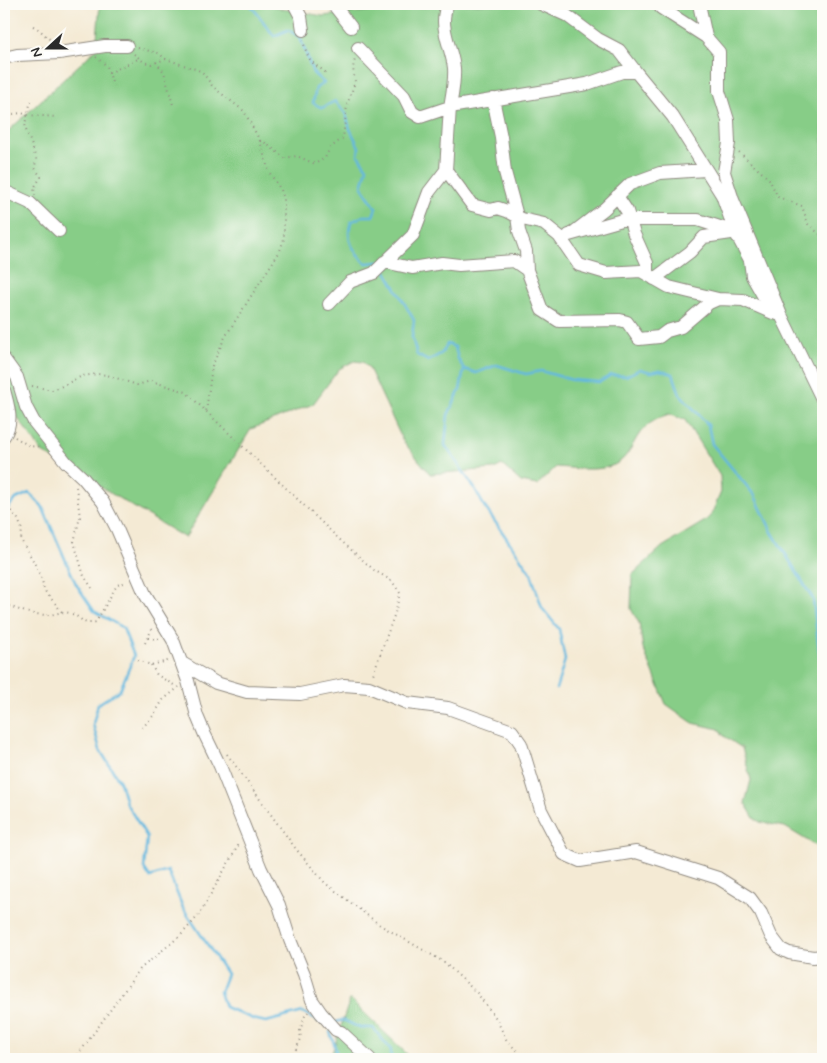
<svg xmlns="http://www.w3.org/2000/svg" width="827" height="1063" font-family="Mynerve,sans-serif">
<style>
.green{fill:#87cd87;stroke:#597c59}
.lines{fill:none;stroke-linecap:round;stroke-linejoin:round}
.stream{stroke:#63b8df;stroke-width:2.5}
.minor-casing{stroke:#908a80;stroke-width:14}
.path{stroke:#908a80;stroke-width:2;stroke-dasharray:1 4;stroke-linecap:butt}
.minor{stroke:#fff;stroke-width:12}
</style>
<rect width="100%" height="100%" fill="#fdfcf7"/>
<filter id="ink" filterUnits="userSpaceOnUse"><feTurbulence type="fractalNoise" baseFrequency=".02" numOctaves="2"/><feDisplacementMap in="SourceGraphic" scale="10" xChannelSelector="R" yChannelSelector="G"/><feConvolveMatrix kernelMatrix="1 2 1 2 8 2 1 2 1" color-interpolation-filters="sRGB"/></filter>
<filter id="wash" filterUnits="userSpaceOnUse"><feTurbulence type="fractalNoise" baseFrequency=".0096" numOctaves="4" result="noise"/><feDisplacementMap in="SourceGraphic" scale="20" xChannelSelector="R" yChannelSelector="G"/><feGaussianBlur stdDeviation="1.12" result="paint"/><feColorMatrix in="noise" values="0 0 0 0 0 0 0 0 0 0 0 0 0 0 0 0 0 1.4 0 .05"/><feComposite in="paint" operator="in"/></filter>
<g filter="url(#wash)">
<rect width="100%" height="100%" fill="#f4ead4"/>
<path class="green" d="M100,4H270L283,9L323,16L388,9L426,7L433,4H823V850L785,827L760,822L754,818L745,803L751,780L742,748L724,736L719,729L693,723L666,704L643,648L639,623L631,609L632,575L662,547L705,521L711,515L721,492L720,476L685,420L669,414C658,418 648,423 640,433C632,444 628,459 614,465C597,472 574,468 556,467L537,485L521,482L502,465L494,469L430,474L403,441L369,368L363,362L354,361L339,369L313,404L251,429L185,538L42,452L4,399V135L96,49Z
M350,999L412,1059H330Z"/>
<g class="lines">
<path class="stream" d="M250,4L274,36L288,30L300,37L313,73L324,83L316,88L313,103L322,108L335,101L346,114L350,129L359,147L358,155L367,168L362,187L376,208L373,216H363L351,222C345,240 353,251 366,263L379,262
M384,268L414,320L412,337L417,355L428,361L442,353L447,344L455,347L458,359L464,369L460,390L448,415L445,445L475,489L484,506L531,573L542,608L559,629L565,660L556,689
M464,369L476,373L497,365L526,374L541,371L572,380L600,382L611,375L626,376L640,369L651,372L660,370L673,374L680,394L708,425L712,444L755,496L772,532L813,599L821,667L823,669
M4,512L16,499L29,493L42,506L76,584L94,611L123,628L134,656L120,690L98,704L93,724L100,750L120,782L126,803L147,837L144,868L150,877L168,871L183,908L227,974L220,992L225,1007L253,1019L266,1022L303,1012L322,1023
M335,1023C344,1016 350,1025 359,1027C363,1028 369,1028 373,1028L391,1050V1059
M330,1032L336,1050L334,1059"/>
</g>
</g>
<g filter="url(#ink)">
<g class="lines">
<g class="minor-casing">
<path id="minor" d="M294,4L301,17L303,30
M333,4L351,27
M541,4L566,15L598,39L619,50L636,72
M658,4L661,8L706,37L719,52V91L728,120L729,143L724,172L733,200L781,315L823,401
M699,4L706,37
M358,48L404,96L412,112L420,117L450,107C452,95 455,81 454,68C452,48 437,24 448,4
M4,58L17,55L59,53L105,46H127
M493,99L501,137L505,172L517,216L519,231L526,251L527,270L542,310L559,321L620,320L627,322L639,339L659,337L667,331L681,327L709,303L718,299
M446,170L450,107L587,84L622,72H636L673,117L722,195L735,232L750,260L752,276L773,313
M4,191L30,203L59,231
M617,196L627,211L634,234L647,263V274
M574,232L604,209L630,184L660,173L706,170
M569,235L622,220H698L735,232
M384,262L412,268L442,263L459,265L514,261L527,270
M654,279L690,252L704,237L731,233
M329,304L350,282L374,273L413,235L429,192L446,170L472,205L491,210L498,208L507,211L522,219L544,224L559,236L579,265L606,273L641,271L669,287L718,299L743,300L773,313L781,315
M4,359L17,377L26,407L34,422L66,462L83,478L103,502L117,529L145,594L173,640L188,681L197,716L205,735L220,766L261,869L279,905L290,940L304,974L312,1000L321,1013L336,1030L341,1032L370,1059
M4,390C8,405 14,422 4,436
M182,663L216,683L247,692L300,694L344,685L369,687L407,703L448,708L512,731L521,744L541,810L564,854L580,861L636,852L718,878L750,898L761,913L771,936L781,949L789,953L813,957L823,956"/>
</g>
<path class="path" d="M33,26C42,30 46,38 54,42
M303,40C305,48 307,57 313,63C317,67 322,69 326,73
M138,48L158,53L166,59
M134,54L144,62L151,64L166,59L198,70L203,73L213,87L244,111L260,141L269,172L281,190L284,199V239L280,251L225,337L212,366L206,412
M96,57L107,66L113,86
M156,62L164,72L173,105
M109,73L138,59
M31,101L25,124L26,130L32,146L36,159L35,168L41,177L34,188L35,195
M4,110L12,114L22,113L27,115L57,117
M260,141L264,142L285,158L297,156L315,164L325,158L330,148L343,138L347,105L355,82L353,68L355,59
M739,152L769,179L778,197L802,206L808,224L823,237
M32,386L52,390L58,388L82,376L98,374L107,375L137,385L151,381L186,392L339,539L374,570L392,581L400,593L395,613L372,677
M15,437L29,446L40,447
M76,487L80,517L74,542L84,576L92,588
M4,504L17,517L22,529L21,540L34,562L42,580L44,590L62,612
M4,605C14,607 22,612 34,614C38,614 44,615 49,615C57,614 64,610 72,614C83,618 82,626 96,622L117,585L127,582
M148,638L161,639
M145,643L152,629V626
M138,660L151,665L168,661
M151,665L157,675L177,687
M142,728L153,716L163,700L179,687
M227,754L296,849L325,883L380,925L444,962L477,993L496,1018L506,1039L524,1059
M75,1059L140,969L181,935L199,915L239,844
M298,1059L295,1051L301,1039L300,1031L305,1016L308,1012"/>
<use href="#minor" class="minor"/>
</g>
</g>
<rect width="827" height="1063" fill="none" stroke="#fdfcf7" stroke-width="20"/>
<g transform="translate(48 48) rotate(249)" stroke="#fdfcf7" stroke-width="4" paint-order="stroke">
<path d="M0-4L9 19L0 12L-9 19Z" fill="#2b2b2b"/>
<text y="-8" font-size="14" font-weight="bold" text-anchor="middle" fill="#2b2b2b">N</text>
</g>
</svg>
